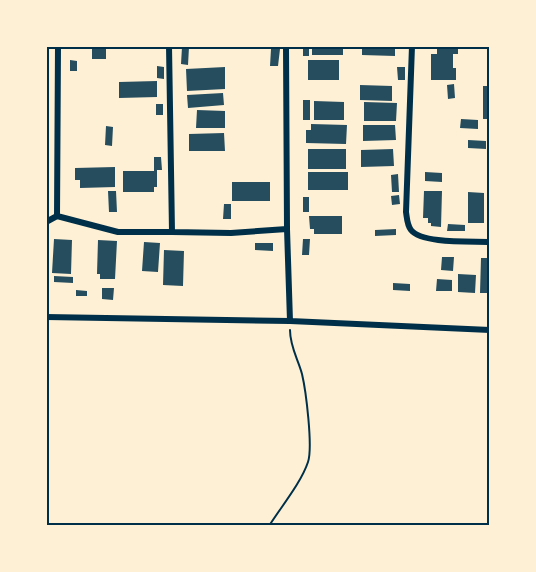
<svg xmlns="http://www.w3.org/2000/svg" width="536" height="572" font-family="'DejaVu Sans',sans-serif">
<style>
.building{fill:#264d5e}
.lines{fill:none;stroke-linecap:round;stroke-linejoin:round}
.path{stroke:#003049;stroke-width:2}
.minor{stroke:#003049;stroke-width:6}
.neatline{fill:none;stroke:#003049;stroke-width:2}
</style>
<rect width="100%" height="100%" fill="#fdf0d5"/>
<path class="building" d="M92,46H106V59H92Z
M303,46H309V56H303Z
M312,46H343V55H312Z
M362,46H395V56L362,55Z
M446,46H458V54H453V68H456V80H431V54H437V48H446Z
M182,47H189L188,65L181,64Z
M271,49H280L278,66H270Z
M70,60L77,61V71H70Z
M308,60H339V80H308Z
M157,66L164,67V79L157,78Z
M225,67V89L187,91L186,69Z
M397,67H405V80H398Z
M157,81V97L119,98V82Z
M454,84L455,98L448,99L447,85Z
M360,85L392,86V101L360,100Z
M483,86H490V119H483Z
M223,93L224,105L188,108L187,95Z
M303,100H310V120H303Z
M314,101L344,102V120H314Z
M364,102L397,103L396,121H364Z
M156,104H163V115H156Z
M197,110L225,111V128H196Z
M461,119L478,120V129L460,128Z
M311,124L347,125L346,144L306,143V130H311Z
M363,125H395L396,140L363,141Z
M106,126L113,127L112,146L105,145Z
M224,133L225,151H189V134Z
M468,140L486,141V149L468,148Z
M308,149H346V169H308Z
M393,149L394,166L361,167V150Z
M154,157H161L162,170H157V187H154V192H123V171H154Z
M115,167V187L80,188V180H75V168Z
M308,172H348V190H308Z
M425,172L442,173V182L425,181Z
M398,174L399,192H392L391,175Z
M232,182H270V201H232Z
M108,191H116L117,212H109Z
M424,191H442L441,227L431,226V223H428V218H423Z
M468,192L484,193V223H468Z
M399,195L400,204L392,205L391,196Z
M303,197H309V212H303Z
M224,204H231V219H223Z
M309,216H342V234H314V229H310Z
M448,224L465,225V231H447Z
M396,229V235L375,236V230Z
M54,239L72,240L71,274L52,273Z
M303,239H310L309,255H302Z
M98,240L117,241L115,279H100V274H97Z
M46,241H49V277H46Z
M144,242L160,243L158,272L142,271Z
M255,243H273V251L255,250Z
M164,250L184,251L183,286L163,285Z
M442,257H454L453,271L441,270Z
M481,258H490V293H480Z
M458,274L476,275L475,293L458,292Z
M54,276L73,277V283L54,282Z
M437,279L452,280V291H436Z
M393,283L410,284V291L393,290Z
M102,288H114L113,300L102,299Z
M76,290L87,291V296H76Z"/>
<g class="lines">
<path class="path" d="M269,526C281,507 301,483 308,462C313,447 306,391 302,374C298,359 290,347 290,330"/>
<path class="minor" d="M286,46L287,229L290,321
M412,46L406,212C407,218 407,225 411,230C422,244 471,241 490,242
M57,216L118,232H172L169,46
M46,222L57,216L58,46
M172,232L231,233L287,229
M46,317L290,321L490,330"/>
</g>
<rect width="536" height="572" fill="none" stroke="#fdf0d5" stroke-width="96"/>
<rect x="48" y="48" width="440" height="476" class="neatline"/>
</svg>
